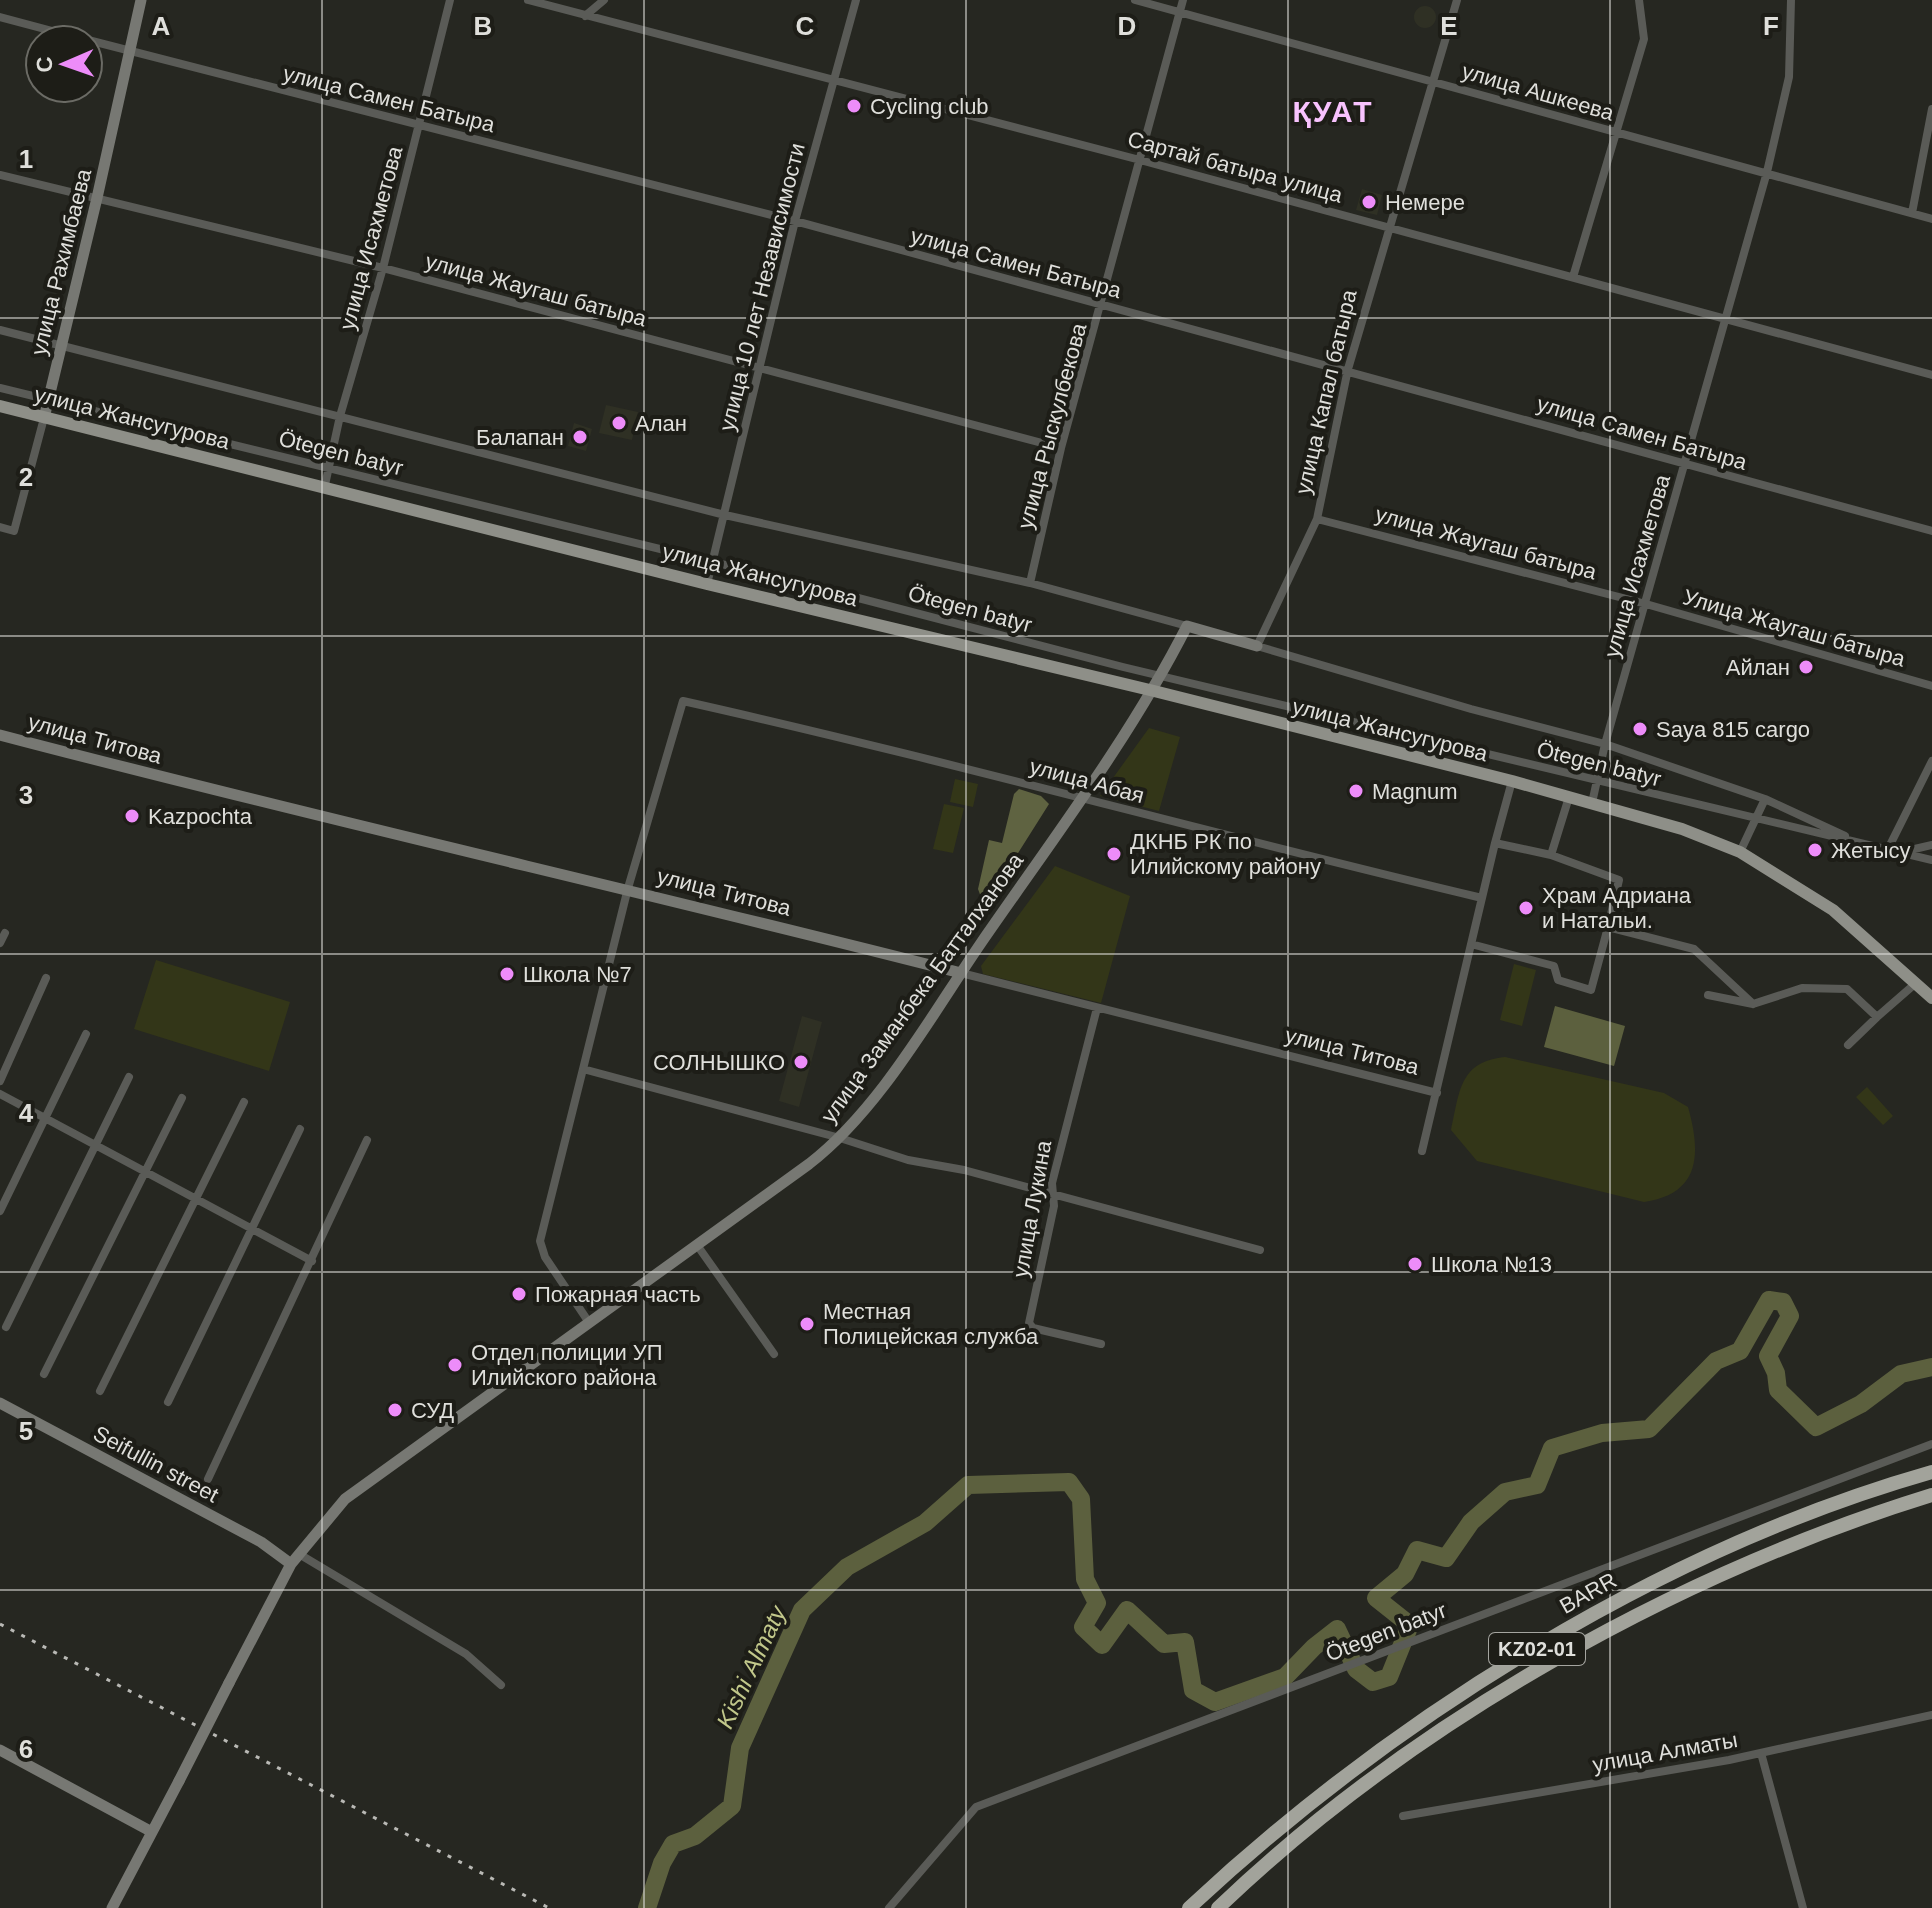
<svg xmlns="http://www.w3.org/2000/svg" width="1932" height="1908" font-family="Arial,sans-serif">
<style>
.built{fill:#2f3024}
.green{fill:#333618}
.forest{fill:#5f6341}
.water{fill:#5c603e}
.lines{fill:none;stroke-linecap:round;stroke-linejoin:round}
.river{stroke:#5c603e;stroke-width:18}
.street{stroke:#5a5b57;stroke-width:8}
.secondary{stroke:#777873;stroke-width:11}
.primary{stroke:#8e8f88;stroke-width:12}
.highway{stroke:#a2a39b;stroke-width:14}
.rail{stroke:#b9b9b5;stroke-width:3;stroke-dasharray:4 8;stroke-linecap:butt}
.secondary-bridge{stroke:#777873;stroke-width:11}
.grid{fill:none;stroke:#dfdfdb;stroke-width:2;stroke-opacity:0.55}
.poi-dot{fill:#ed8cf9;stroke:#1d1d17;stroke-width:3}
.labels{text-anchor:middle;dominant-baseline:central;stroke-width:8;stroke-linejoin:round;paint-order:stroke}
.shield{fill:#1d1d17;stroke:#a5a5a0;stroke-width:2}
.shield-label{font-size:20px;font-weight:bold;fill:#dfdfdb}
.street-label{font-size:22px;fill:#dfdfdb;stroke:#1d1d17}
.poi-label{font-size:22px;fill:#dfdfdb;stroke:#1d1d17;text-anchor:start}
.water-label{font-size:24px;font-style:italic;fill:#c2c88b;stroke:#1d1d17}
.district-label{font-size:30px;font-weight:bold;letter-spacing:2px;fill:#f8c2fe;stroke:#1d1d17}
.grid-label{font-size:26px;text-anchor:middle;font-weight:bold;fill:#dfdfdb;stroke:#1d1d17;stroke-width:8;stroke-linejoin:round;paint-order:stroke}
</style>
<rect width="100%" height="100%" fill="#262721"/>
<path class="built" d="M1414 17a11 11 0 1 1 22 0a11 11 0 1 1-22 0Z
M1362,189L1382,195L1377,215L1356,210Z
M606,405L638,412L632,440L599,433Z
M574,423L592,429L586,451L568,446Z
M802,1016L822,1022L799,1107L779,1101Z"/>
<path class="green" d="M1149,728L1180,737L1159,811L1100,796Z
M955,779L978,784L973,807L950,802Z
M944,804L964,808L953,853L933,849Z
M1055,866L1130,896L1101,1003L983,974L981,966Z
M156,960L290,1002L269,1071L134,1029Z
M1514,964L1536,970L1522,1026L1500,1020Z
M1505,1057L1664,1093L1688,1107C1701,1153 1701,1194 1644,1202L1477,1161L1451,1130C1460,1091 1459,1062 1505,1057Z
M1867,1087L1893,1116L1883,1125L1856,1097Z"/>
<path class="forest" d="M1019,789L1041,796L1049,804L989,899L981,897L978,889L989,840L1002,843L1014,794Z"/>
<path class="water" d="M1555,1006L1625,1026L1614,1066L1544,1047Z"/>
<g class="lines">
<path class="river" d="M647,1908L662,1863L673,1844L695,1836L732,1806L740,1748L802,1610L847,1567L925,1523L968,1485L1069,1482L1081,1499L1085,1579L1097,1603L1083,1627L1102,1645L1127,1610L1164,1644L1185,1642L1193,1690L1215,1702L1285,1677L1314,1647L1337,1629L1356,1669L1373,1682L1389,1677L1410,1625L1376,1598L1405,1574L1417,1550L1446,1558L1471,1522L1505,1492L1537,1485L1552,1448L1602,1433L1649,1429L1716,1361L1740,1351L1769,1300L1783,1302L1790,1316L1768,1356L1776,1373L1778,1390L1816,1427L1861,1404L1901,1374L1932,1367"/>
<path class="street" d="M528,0L1140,160L1932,375
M1135,0L1932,219
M1457,0L1348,369L1317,519L1257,646L1471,709L1605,744L1767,172L1789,77L1791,0
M585,16L604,0
M0,17L86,40
M88,40L795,221L1932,531
M0,175L383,268L1061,448
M1912,213L1932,109
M1573,277L1644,39L1639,0
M0,330L725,515L1030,583L1187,626
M0,388L816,587L1123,667L1932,860
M325,485L340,416L383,268L450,0
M1317,519L1646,604L1932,686
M0,527L14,531L44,418
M1030,583L1061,448L1183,0
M707,584L795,221L856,0
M1592,803L1605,744L1765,799L1845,836
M1495,843L1512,781
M1889,847L1932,761
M1906,851L1932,845
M1740,852L1765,799
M1551,855L1619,880L1608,927L1694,949L1753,1004
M0,943L5,933
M1471,944L1554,966L1558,980L1591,990L1608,927
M961,973L1437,1093
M1708,995L1753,1004L1802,988L1847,989L1877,1017L1916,983
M1097,1008L1052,1183L1054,1206L1029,1323L1033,1328L1101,1344
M1848,1045L1877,1017
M583,1069L540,1241L545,1257L588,1321
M0,1081L46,978
M0,1094L312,1261
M1422,1151L1495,843L1551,855L1569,797
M0,1211L86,1034
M697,1245L774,1354
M1260,1250L964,1170L908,1160L840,1138L583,1069L628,888L683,701C951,761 1215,835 1482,898
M6,1327L129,1077
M44,1374L182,1098
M100,1391L244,1102
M168,1402L300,1129
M208,1479L367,1140
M299,1554L466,1654L501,1685
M1761,1753L1803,1908
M1403,1816L1729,1760L1932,1715
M889,1908L976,1807L1932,1444"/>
<path class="secondary" d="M44,418L97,198L141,0
M0,735C319,819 641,891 961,973
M0,1403L261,1542L291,1564
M229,1683L291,1564L345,1499L809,1164C879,1110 931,1016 981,943C1052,840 1130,738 1187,626L1257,646
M0,1750L152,1832
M112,1908L179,1781"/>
<path class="primary" d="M0,406L707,584L1154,691L1512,781L1682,829L1740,852L1833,910L1932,998"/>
<path class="highway" d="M1189,1908C1394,1717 1661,1549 1932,1472
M1218,1908C1412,1722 1676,1574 1932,1495"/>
<path class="rail" d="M0,1624L549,1908"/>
<path class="secondary-bridge" d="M179,1781L229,1683"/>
</g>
<path class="grid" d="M322,0V1908M644,0V1908M966,0V1908M1288,0V1908M1610,0V1908M0,318H1932M0,636H1932M0,954H1932M0,1272H1932M0,1590H1932"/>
<g class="poi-dot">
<circle cx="854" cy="106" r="8"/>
<circle cx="1369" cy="202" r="8"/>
<circle cx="619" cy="423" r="8"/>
<circle cx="580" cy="437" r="8"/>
<circle cx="1806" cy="667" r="8"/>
<circle cx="1640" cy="729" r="8"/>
<circle cx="1356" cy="791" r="8"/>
<circle cx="132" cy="816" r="8"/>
<circle cx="1815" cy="850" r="8"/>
<circle cx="1114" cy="854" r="8"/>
<circle cx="1526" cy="908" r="8"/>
<circle cx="507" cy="974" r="8"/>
<circle cx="801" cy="1062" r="8"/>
<circle cx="1415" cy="1264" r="8"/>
<circle cx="519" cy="1294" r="8"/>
<circle cx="807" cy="1324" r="8"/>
<circle cx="455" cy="1365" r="8"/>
<circle cx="395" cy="1410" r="8"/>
</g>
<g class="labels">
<rect class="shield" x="1489" y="1633" width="96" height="32" rx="6"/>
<g class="shield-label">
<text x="1537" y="1649">KZ02-01</text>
</g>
<g class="street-label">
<text transform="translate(1538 92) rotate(16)">улица Ашкеева</text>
<text transform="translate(389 99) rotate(14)">улица Самен Батыра</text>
<text transform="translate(1235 167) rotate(15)">Сартай батыра улица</text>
<text transform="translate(371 238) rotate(-75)">улица Исахметова</text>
<text transform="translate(61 262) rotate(-76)">улица Рахимбаева</text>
<text transform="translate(1016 263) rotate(15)">улица Самен Батыра</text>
<text transform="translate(762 287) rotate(-76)">улица 10 лет Независимости</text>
<text transform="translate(536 290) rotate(15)">улица Жаугаш батыра</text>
<text transform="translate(1326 392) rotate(-77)">улица Капал батыра</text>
<text transform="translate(132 418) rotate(14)">улица Жансугурова</text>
<text transform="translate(1052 426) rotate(-75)">улица Рыскулбекова</text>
<text transform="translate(1642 433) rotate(16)">улица Самен Батыра</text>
<text transform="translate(341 453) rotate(14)">Ötegen batyr</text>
<text transform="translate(1486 543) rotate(15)">улица Жаугаш батыра</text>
<text transform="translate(1637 566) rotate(-74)">улица Исахметова</text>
<text transform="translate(760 575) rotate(14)">улица Жансугурова</text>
<text transform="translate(970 609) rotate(15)">Ötegen batyr</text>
<text transform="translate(1794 628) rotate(16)">Улица Жаугаш батыра</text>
<text transform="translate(1390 730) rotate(14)">улица Жансугурова</text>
<text transform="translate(95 739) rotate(15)">улица Титова</text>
<text transform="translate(1599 764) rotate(14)">Ötegen batyr</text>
<text transform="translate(1087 781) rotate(15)">улица Абая</text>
<text transform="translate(724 892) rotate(14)">улица Титова</text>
<text transform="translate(922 988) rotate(-54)">улица Заманбека Батталханова</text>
<text transform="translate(1352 1051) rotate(14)">улица Титова</text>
<text transform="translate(1032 1209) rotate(-80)">улица Лукина</text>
<text transform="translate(156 1464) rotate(28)">Seifullin street</text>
<text transform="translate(1588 1593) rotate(-29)">BARR</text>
<text transform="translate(1386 1632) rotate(-21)">Ötegen batyr</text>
<text transform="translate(1665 1752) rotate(-10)">улица Алматы</text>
</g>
<g class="poi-label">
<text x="870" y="106">Cycling club</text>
<text x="1385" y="202">Немере</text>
<text x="635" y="423">Алан</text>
<text x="564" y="437" text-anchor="end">Балапан</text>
<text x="1790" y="667" text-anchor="end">Айлан</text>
<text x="1656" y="729">Saya 815 cargo</text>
<text x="1372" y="791">Magnum</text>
<text x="148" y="816">Kazpochta</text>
<text x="1130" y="841">ДКНБ РК по<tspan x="1130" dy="25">Илийскому району</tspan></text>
<text x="1831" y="850">Жетысу</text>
<text x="1542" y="895">Храм Адриана<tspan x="1542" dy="25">и Натальи.</tspan></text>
<text x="523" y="974">Школа №7</text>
<text x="785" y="1062" text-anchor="end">СОЛНЫШКО</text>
<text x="1431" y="1264">Школа №13</text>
<text x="535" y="1294">Пожарная часть</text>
<text x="823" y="1311">Местная<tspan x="823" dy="25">Полицейская служба</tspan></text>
<text x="471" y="1352">Отдел полиции УП<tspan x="471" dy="25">Илийского района</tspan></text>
<text x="411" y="1410">СУД</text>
</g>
<g class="water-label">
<text transform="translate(751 1667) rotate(-65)">Kіshі Almaty</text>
</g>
<g class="district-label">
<text x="1333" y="111">ҚУАТ</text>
</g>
</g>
<g class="grid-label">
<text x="161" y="35">A</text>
<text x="483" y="35">B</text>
<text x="805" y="35">C</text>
<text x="1127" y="35">D</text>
<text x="1449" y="35">E</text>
<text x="1771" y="35">F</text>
<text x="26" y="168">1</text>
<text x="26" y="486">2</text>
<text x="26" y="804">3</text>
<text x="26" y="1122">4</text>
<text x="26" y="1440">5</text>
<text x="26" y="1758">6</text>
</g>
<g transform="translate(64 64) rotate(268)"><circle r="38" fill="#1d1d17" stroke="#6b6b65" stroke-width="2"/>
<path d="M0-6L14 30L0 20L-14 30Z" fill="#ed8cf9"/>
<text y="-12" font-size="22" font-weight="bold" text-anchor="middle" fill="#dfdfdb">С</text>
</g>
</svg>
